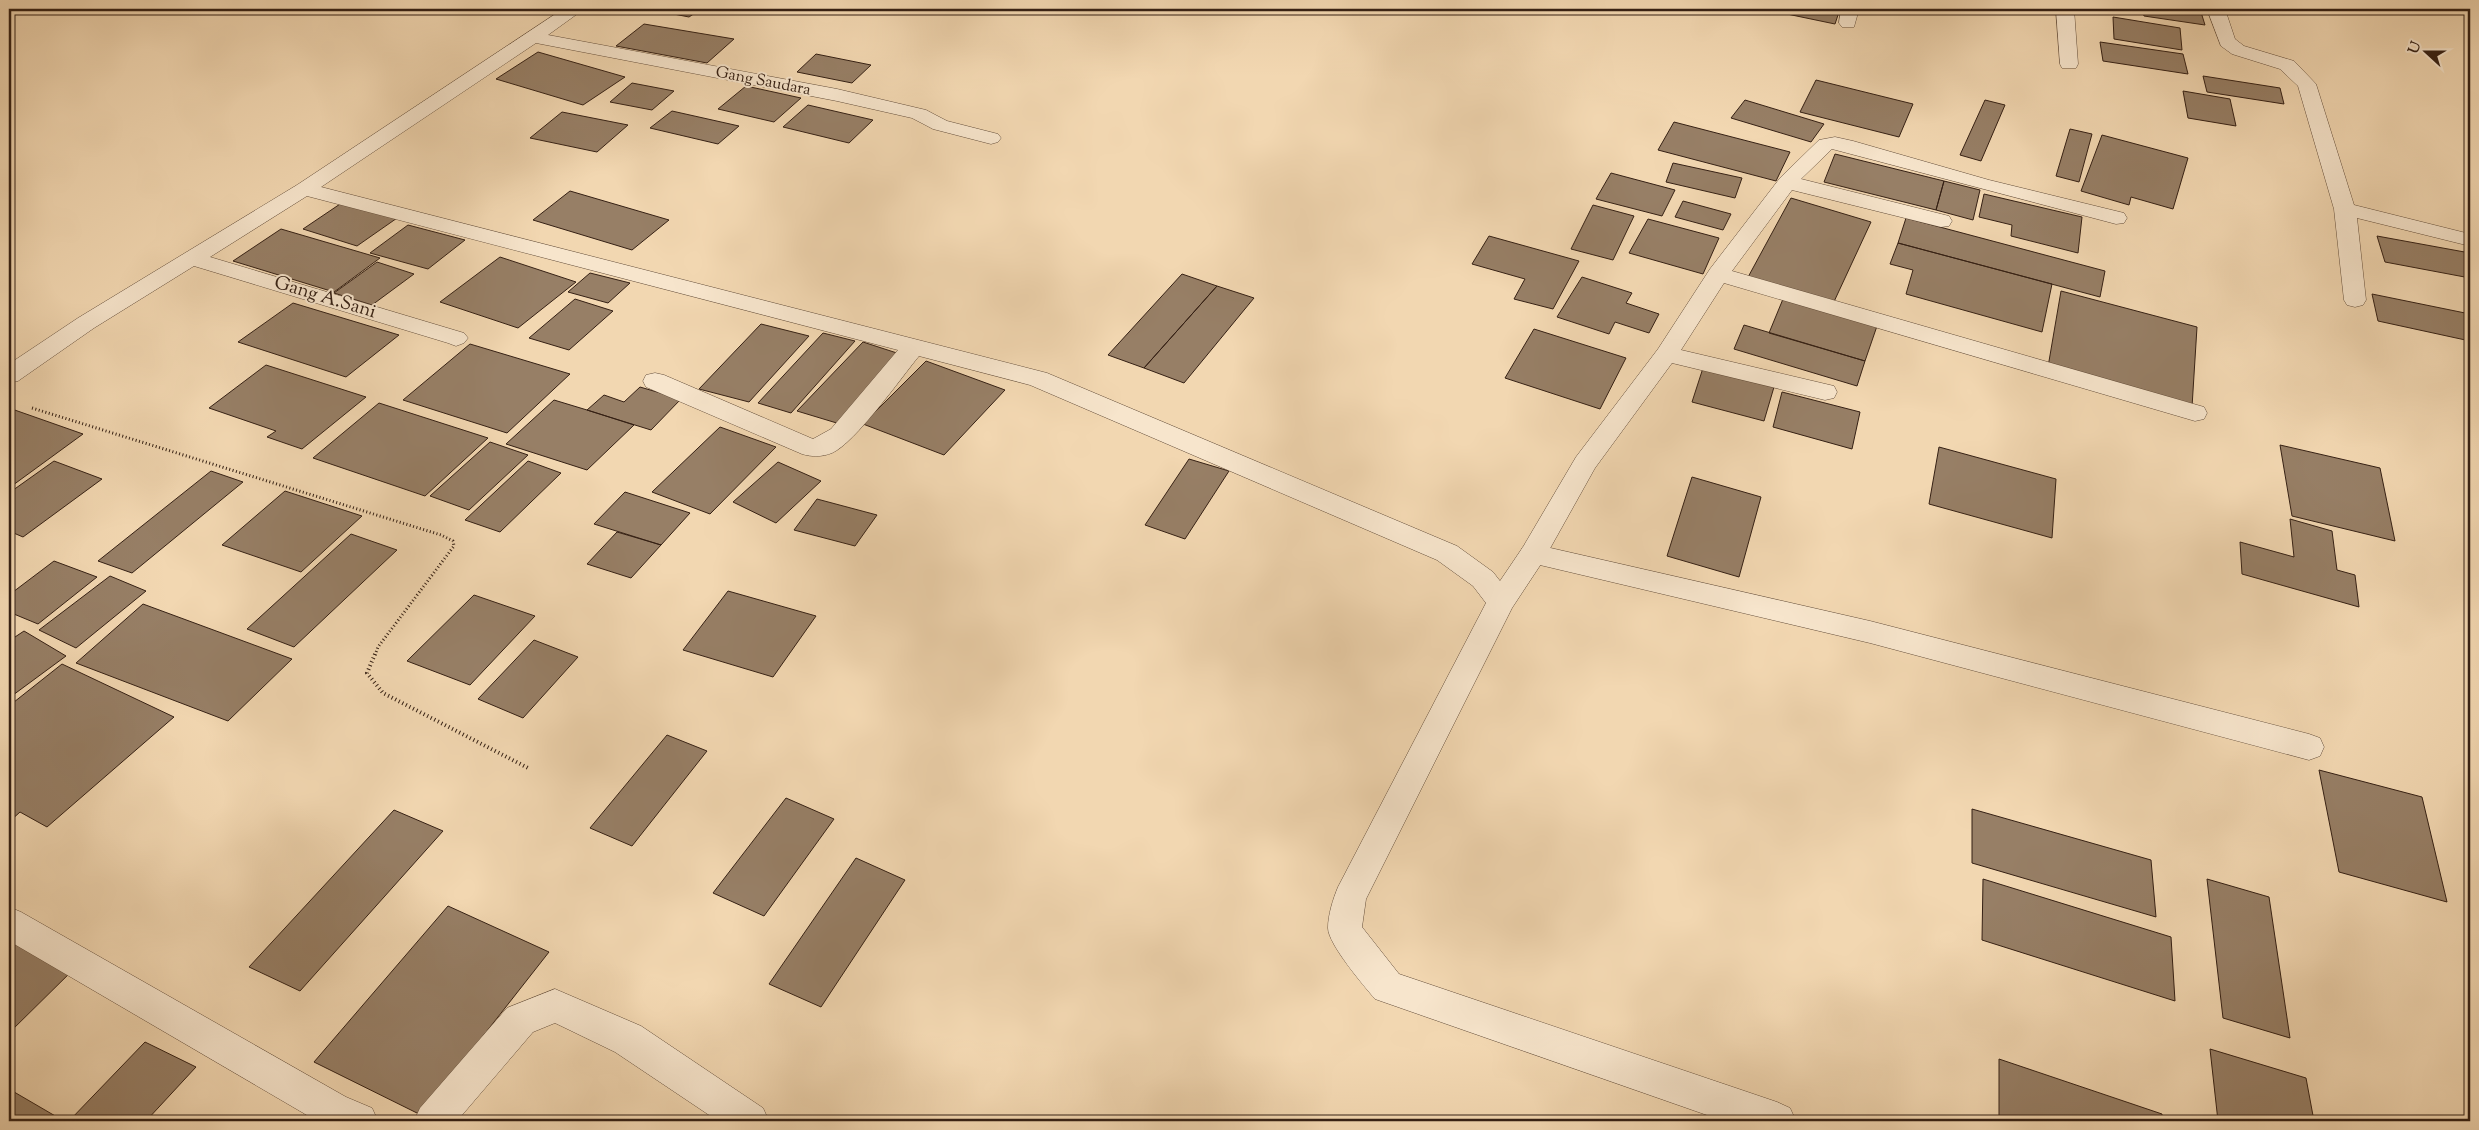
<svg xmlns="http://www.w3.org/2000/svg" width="2479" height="1130" font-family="'Sorts Mill Goudy',serif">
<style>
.building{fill:#977f66;stroke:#352014}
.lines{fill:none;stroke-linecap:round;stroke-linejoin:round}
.lane-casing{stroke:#644e3b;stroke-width:1}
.street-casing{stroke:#644e3b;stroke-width:1}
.path-far1{stroke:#352014;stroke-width:3;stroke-dasharray:1 2.5;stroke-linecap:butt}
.path{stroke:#352014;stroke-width:4;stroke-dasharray:1 3;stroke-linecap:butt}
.lane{fill:#f7e5cc;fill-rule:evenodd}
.street{fill:#f7e5cc;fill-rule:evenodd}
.labels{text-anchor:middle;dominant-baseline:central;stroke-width:4;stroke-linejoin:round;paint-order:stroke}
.far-street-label{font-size:16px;fill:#352014;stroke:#f7e5cc}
.street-label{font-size:19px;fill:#352014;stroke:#f7e5cc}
</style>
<rect width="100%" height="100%" fill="#f2d7b1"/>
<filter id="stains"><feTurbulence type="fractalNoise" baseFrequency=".004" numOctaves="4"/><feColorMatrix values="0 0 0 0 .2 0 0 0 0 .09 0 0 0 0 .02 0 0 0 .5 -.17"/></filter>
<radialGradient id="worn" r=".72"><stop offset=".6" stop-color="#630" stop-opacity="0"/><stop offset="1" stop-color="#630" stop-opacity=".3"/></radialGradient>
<path class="building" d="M655,9H701L689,17L653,10Z
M1763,9H1840L1835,24Z
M2102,9H2136L2137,14Z
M2142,9H2200L2205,25L2144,16Z
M2113,17L2180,28L2182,50L2114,39Z
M644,24L734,39L707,63L616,46Z
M2100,42L2183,54L2188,74L2103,61Z
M538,52L625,77L583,105L496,79Z
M816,54L871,65L852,83L797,72Z
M2203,76L2280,88L2284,104L2207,92Z
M1816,80L1913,104L1899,137L1800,112Z
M632,83L674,91L652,110L610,102Z
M746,86L801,98L774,122L718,109Z
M2183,91L2230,99L2236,126L2188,118Z
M1745,100L1824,124L1811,142L1731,118Z
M1985,100L2005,105L1981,161L1960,155Z
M808,105L873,120L849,143L783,127Z
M672,111L739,126L718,144L650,128Z
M562,112L628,125L597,152L530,138Z
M1674,122L1790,152L1776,181L1658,150Z
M2070,129L2092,134L2079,182L2056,176Z
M2102,135L2188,158L2173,209L2131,197L2129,205L2081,191Z
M1835,154L1944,181L1936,210L1824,182Z
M1673,163L1742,178L1735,198L1666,182Z
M1611,173L1675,190L1662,216L1596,199Z
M1944,181L1980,190L1973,220L1936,210Z
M570,191L669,220L632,250L533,220Z
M1984,194L2082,217L2078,253L2011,236L2012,225L1979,217Z
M1791,198L1871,222L1832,306L1747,279Z
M346,200L400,216L357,246L303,229Z
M1683,201L1731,214L1723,230L1675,217Z
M1593,205L1634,216L1613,260L1571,249Z
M1906,218L2105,271L2100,297L1898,243Z
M1648,219L1719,238L1703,274L1629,253Z
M408,225L465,240L428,269L370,253Z
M281,229L380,258L334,292L233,261Z
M1489,236L1579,261L1553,309L1514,299L1525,279L1472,264Z
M2377,236L2470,253V278L2385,262Z
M1898,243L2052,284L2042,332L1906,294L1913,270L1890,264Z
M500,257L576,282L518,328L440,302Z
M377,262L414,274L372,305L334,293Z
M590,273L630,283L608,303L568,292Z
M1182,274L1217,286L1144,368L1108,355Z
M1582,277L1632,293L1626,303L1659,314L1649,333L1615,322L1609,334L1557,317Z
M1217,286L1254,298L1184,383L1144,368Z
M2061,291L2197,327L2192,407L2048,367Z
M2372,294L2470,314V341L2378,321Z
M575,299L613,311L569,350L529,338Z
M1783,299L1877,326L1865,361L1769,333Z
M293,303L399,335L346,377L238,342Z
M761,324L809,336L749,402L699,389Z
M1744,325L1865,361L1857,386L1734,349Z
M1534,329L1626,358L1600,409L1505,378Z
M823,333L855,341L791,413L758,403Z
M863,342L903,355L840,424L797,411Z
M470,344L570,374L507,433L403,400Z
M926,361L1005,390L944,455L863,424Z
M266,365L366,397L302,449L267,437L276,431L209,408Z
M1703,368L1774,387L1764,421L1692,402Z
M640,387L681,399L651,430L587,410L604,395L624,402Z
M1782,392L1860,412L1852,449L1773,427Z
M554,400L587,410L634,425L587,470L506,444Z
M379,403L488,438L425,496L313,458Z
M9,408L83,434L9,488Z
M720,427L776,447L710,514L652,492Z
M490,442L528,455L469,510L430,496Z
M2280,445L2380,468L2395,541L2292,516Z
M1939,447L2056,479L2052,538L1929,504Z
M1189,459L1229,471L1185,539L1145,525Z
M54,461L102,479L23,537L9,531V493Z
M528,461L561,473L500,532L465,520Z
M778,462L821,481L776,523L733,502Z
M211,471L243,482L132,573L98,561Z
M1692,477L1761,497L1739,577L1667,556Z
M285,491L362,516L301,572L222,545Z
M625,492L690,513L661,545L594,524Z
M817,499L877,515L855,546L794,530Z
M2290,519L2332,531L2337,570L2355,575L2359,607L2242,574L2240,542L2294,557Z
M617,532L661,545L631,578L587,564Z
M351,534L397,550L294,647L247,629Z
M54,561L97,577L38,624L9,612V595Z
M110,576L146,591L76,648L39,630Z
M728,591L816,616L773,677L683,650Z
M474,595L535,616L470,685L407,661Z
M143,604L292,659L228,721L76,663Z
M24,631L66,656L9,698V641Z
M534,640L578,657L523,718L478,699Z
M62,664L174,717L47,827L20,812L9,822V706Z
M667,735L707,751L632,846L590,828Z
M2319,770L2422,797L2447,902L2339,872Z
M786,798L834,819L764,916L713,893Z
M1972,809L2151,860L2156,917L1972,863Z
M394,810L443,831L300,991L249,967Z
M856,858L905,880L821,1007L769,984Z
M1983,879L2171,937L2175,1001L1982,940Z
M2207,879L2269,897L2290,1038L2223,1018Z
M448,906L549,952L421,1115L314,1062Z
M9,932L77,966L9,1033Z
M145,1042L196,1067L146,1121H69Z
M2210,1049L2306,1078L2314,1121H2218Z
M1999,1059L2162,1114V1121H2014L1999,1116Z
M9,1089L57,1117L52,1121H9Z"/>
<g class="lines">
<g class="lane-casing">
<path id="lane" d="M1533,544L1870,621L2309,734L2320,738L2324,747L2320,756L2309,760L1870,643L1523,561L1519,554L1523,547Z"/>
</g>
<g class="street-casing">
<path id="street" d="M563,9H584L548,35L837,89L926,110L947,121L998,134L1001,138L998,142L991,144L933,129L912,118L837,101L536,43L321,187L1047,373L1457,546L1493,572L1500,581L1523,547L1576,457L1658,349L1710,269L1780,178L1819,140L1835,137L1853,141L1989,180L2124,213L2127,218L2124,223L2116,224L1832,149L1801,179L1949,216L1952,221L1949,226L1941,227L1792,190L1732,271L2204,407L2207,413L2204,419L2195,421L1724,283L1681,350L1834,386L1837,392L1834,398L1825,400L1672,363L1595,468L1543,561L1512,608L1366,899L1362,927L1399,974L1777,1102L1790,1108L1796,1121H1724L1375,999C1364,986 1328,944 1328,928C1328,915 1333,899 1338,887L1486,603L1473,586L1437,560L1030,385L919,356C901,378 855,443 832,453C822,457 812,457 802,454L646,387L643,381L646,375L655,373L664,375L813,439L831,429L898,350L307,196L210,257L464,333L468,338L464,343L456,346L448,343L194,266L94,328L18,381L9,383V364L78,318L297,185Z
M1841,9H1859L1854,27H1842L1839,23Z
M2056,9H2074L2078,64L2076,68H2062L2060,64Z
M2207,9H2225L2235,39L2244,46L2294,61L2316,84L2354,205L2470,234V246L2357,218L2366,300L2363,305L2355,307L2347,305L2344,300L2334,209L2298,86L2280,69L2232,54L2221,46Z
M9,907L21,912L346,1097L372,1108L378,1121H317L9,941Z
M555,989L641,1026L763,1108L769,1121H718L615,1052L555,1023L533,1032L457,1121H414L420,1108L507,1008Z"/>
</g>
<path class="path-far1" d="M32,408L441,535L453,541L454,546L378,647L375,655"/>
<path class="path" d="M375,654L367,673L383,693L530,769"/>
<use href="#lane" class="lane"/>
<use href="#street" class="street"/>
</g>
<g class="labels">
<g class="far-street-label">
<text transform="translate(763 82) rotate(11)">Gang Saudara</text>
</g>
<g class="street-label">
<text transform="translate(325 298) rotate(17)">Gang A.Sani</text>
</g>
</g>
<rect width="2479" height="1130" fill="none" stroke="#f2d7b1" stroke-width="30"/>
<rect x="10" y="10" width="2459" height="1110" fill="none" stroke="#352014" stroke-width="2.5"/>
<rect x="15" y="15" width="2449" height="1100" fill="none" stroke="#352014"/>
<g transform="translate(2426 52) rotate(291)" stroke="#f7e5cc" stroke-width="4" paint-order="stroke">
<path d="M0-4L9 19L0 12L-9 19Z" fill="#352014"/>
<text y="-8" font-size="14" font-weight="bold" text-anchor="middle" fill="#352014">U</text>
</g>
<rect width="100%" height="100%" filter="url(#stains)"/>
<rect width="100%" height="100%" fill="url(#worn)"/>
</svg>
